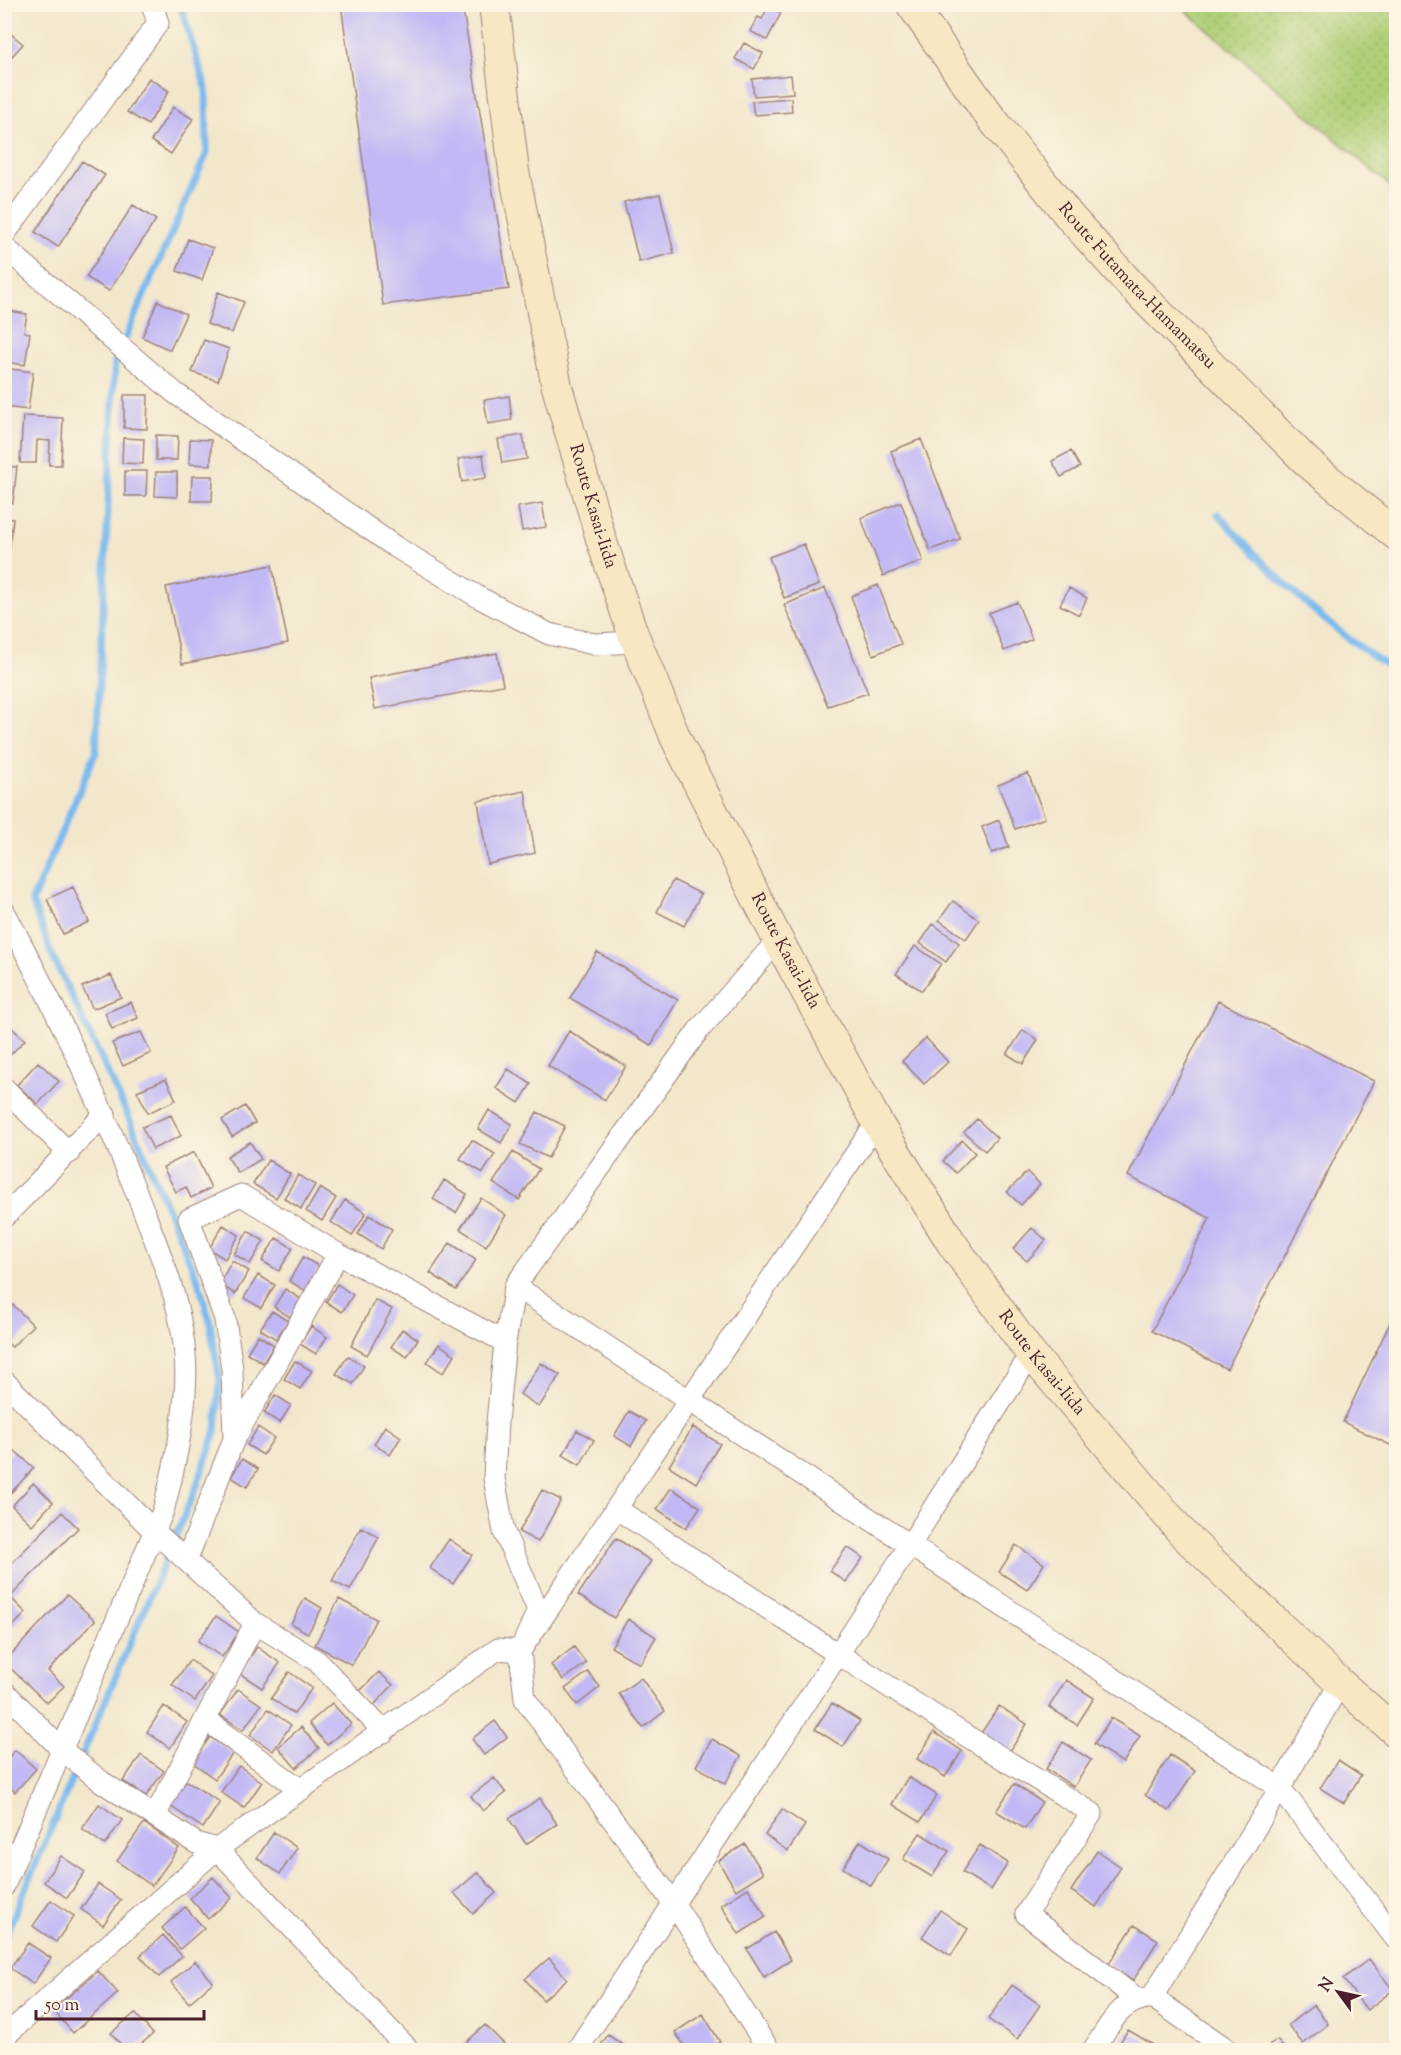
<svg xmlns="http://www.w3.org/2000/svg" width="1401" height="2055" font-family="'Sorts Mill Goudy',serif">
<style>
.park{fill:url(#park-dots);stroke:#7c7751;stroke-width:1.5}
.lines{fill:none;stroke-linecap:round;stroke-linejoin:round}
.stream{stroke:#7ab9ee;stroke-width:7}
.building{fill:#c1b8f5}
.minor-casing{stroke:#9e837b;stroke-width:23}
.secondary-casing{stroke:#9e837b;stroke-width:32}
.minor{stroke:#fff;stroke-width:21}
.secondary{stroke:#f7e8c3;stroke-width:30}
.labels{text-anchor:middle;dominant-baseline:central;stroke-width:6;stroke-linejoin:round;paint-order:stroke}
.street-label{font-size:18px;fill:#4a1f2b;stroke:#fcf5e5}
</style>
<defs>
<pattern id="park-dots" width="8" height="8" patternUnits="userSpaceOnUse" patternTransform="scale(1.5)"><rect width="8" height="8" fill="#afcf77"/><path d="M2 2h.1M6 6h.1" fill="none" stroke="#98b167" stroke-width="1.8" stroke-linecap="round"/></pattern>
</defs>
<rect width="100%" height="100%" fill="#fcf5e5"/>
<filter id="ink" filterUnits="userSpaceOnUse"><feTurbulence type="fractalNoise" baseFrequency=".0167" numOctaves="2"/><feDisplacementMap in="SourceGraphic" scale="12" xChannelSelector="R" yChannelSelector="G"/><feConvolveMatrix kernelMatrix="1 2 1 2 8 2 1 2 1" color-interpolation-filters="sRGB"/></filter>
<filter id="wash" filterUnits="userSpaceOnUse"><feTurbulence type="fractalNoise" baseFrequency=".008" numOctaves="4" result="noise"/><feDisplacementMap in="SourceGraphic" scale="24" xChannelSelector="R" yChannelSelector="G"/><feGaussianBlur stdDeviation="1.35" result="paint"/><feColorMatrix in="noise" values="0 0 0 0 0 0 0 0 0 0 0 0 0 0 0 0 0 1.4 0 .05"/><feComposite in="paint" operator="in"/></filter>
<g filter="url(#wash)">
<rect width="100%" height="100%" fill="#f3e7cb"/>
<path class="park" d="M1179,5H1396V191Z"/>
<g class="lines">
<path class="stream" d="M1218,514C1272,574 1327,629 1396,671
M4,1939L196,1488L216,1431L220,1380L209,1318L198,1280L125,1109L52,955L32,901L96,752L115,361L207,153L206,88L180,4"/>
</g>
<g id="blocks">
<path class="building" d="M341,4H462L509,289L383,305Z
M768,7L781,13L767,40L750,31L758,17L762,19Z
M4,28L23,44L4,65Z
M744,43L763,53L754,69L735,59Z
M791,75L793,93L754,96L752,79Z
M149,78L169,91L148,125L127,112Z
M791,98L792,112L754,115L752,101Z
M173,107L193,119L171,154L151,141Z
M82,161L105,175L58,247L35,232Z
M660,194L674,253L639,262L624,202Z
M133,205L156,220L109,291L86,277Z
M188,239L213,248L202,280L177,271Z
M218,292L244,302L232,333L207,324Z
M158,301L186,314L170,350L142,337Z
M4,310L27,314L24,332L30,333L25,365L4,362Z
M204,340L229,349L218,381L192,372Z
M4,368L33,372L28,410L4,407Z
M124,395H148L147,429L124,428Z
M509,396L512,420L488,424L484,400Z
M23,416L63,418L61,465H49L50,441L37,440L36,463H20Z
M156,435L178,436L177,460H156Z
M523,435L527,459L502,463L498,439Z
M123,438L144,439L143,464L122,463Z
M190,439L211,440V465L189,464Z
M921,439L960,539L930,550L891,451Z
M1071,451L1080,467L1061,477L1052,461Z
M483,455L486,478L462,482L458,459Z
M4,466L17,467L13,503L4,502Z
M125,471H147L146,496H125Z
M156,472H177V497L155,496Z
M192,476H213L212,501H191Z
M901,502L923,561L883,576L861,518Z
M542,503L546,527L522,531L518,507Z
M4,518L13,519L7,571H4Z
M804,544L819,585L784,598L769,557Z
M272,565L288,643L182,664L166,587Z
M878,585L901,644L873,655L851,596Z
M825,588L868,693L828,706L784,605Z
M1069,588L1087,598L1079,615L1060,605Z
M1017,602L1032,639L1004,651L989,613Z
M497,653L503,685L375,709L369,678Z
M1028,773L1045,818L1015,829L998,785Z
M525,791L535,853L488,864L478,801Z
M999,820L1009,847L992,853L982,827Z
M673,880L701,894L684,926L657,912Z
M73,887L89,922L63,934L47,899Z
M953,901L979,920L966,939L939,920Z
M933,924L959,943L946,962L920,943Z
M915,946L941,964L922,991L896,974Z
M597,952L678,1000L651,1045L570,998Z
M111,975L121,997L93,1009L82,987Z
M1218,1001L1374,1081L1227,1369L1152,1331L1210,1218L1128,1176Z
M131,1002L138,1018L112,1029L105,1013Z
M4,1021L25,1040L4,1061Z
M1023,1030L1038,1040L1023,1064L1007,1054Z
M569,1031L626,1066L605,1100L548,1066Z
M141,1032L151,1053L123,1066L112,1043Z
M926,1038L948,1062L924,1084L902,1061Z
M38,1062L59,1081L38,1104L17,1085Z
M508,1069L531,1084L519,1103L496,1088Z
M166,1079L176,1100L148,1113L137,1091Z
M245,1106L255,1123L232,1137L222,1120Z
M489,1110L512,1124L501,1143L478,1129Z
M537,1112L565,1126L548,1158L520,1144Z
M171,1115L181,1136L153,1149L142,1127Z
M977,1119L997,1138L985,1151L964,1132Z
M472,1140L495,1154L483,1173L460,1159Z
M962,1140L975,1153L956,1173L943,1161Z
M250,1142L261,1159L238,1173L227,1156Z
M194,1152L211,1188L191,1198L186,1187L176,1192L163,1167Z
M513,1152L539,1169L519,1200L493,1183Z
M268,1160L290,1174L276,1198L253,1184Z
M1027,1172L1040,1184L1021,1205L1007,1192Z
M298,1175L315,1185L301,1209L284,1198Z
M444,1180L467,1194L456,1213L433,1199Z
M320,1188L336,1198L322,1221L306,1211Z
M481,1198L506,1215L486,1246L460,1229Z
M345,1200L366,1213L352,1236L331,1222Z
M369,1215L392,1229L381,1249L358,1234Z
M223,1225L239,1235L225,1259L209,1249Z
M1032,1228L1046,1240L1027,1261L1013,1249Z
M248,1231L264,1241L250,1264L234,1254Z
M276,1238L293,1248L279,1271L262,1261Z
M450,1243L476,1260L456,1290L430,1273Z
M303,1257L320,1267L306,1291L289,1281Z
M232,1261L249,1271L235,1294L219,1284Z
M258,1275L275,1285L261,1308L244,1298Z
M337,1284L353,1295L342,1312L326,1302Z
M285,1289L301,1299L290,1317L274,1307Z
M375,1300L392,1309L367,1355L351,1346Z
M13,1305L33,1325L12,1347L4,1340V1314Z
M1396,1310V1448L1343,1422Z
M272,1311L288,1321L276,1339L260,1329Z
M311,1326L327,1337L316,1354L300,1344Z
M402,1329L418,1339L407,1357L391,1347Z
M258,1335L274,1345L263,1363L247,1353Z
M439,1344L455,1355L443,1373L427,1362Z
M348,1356L364,1366L353,1384L336,1374Z
M295,1361L312,1371L300,1389L284,1379Z
M541,1363L560,1375L539,1407L520,1394Z
M275,1395L291,1405L280,1423L264,1413Z
M629,1411L646,1421L631,1446L614,1436Z
M385,1426L401,1437L390,1455L374,1444Z
M258,1427L274,1438L263,1455L247,1445Z
M693,1427L720,1444L696,1483L669,1466Z
M577,1430L594,1440L580,1465L563,1455Z
M14,1450L34,1468L4,1500V1460Z
M242,1459L258,1469L247,1487L231,1477Z
M33,1483L53,1502L32,1525L12,1506Z
M671,1488L700,1507L686,1528L657,1509Z
M542,1490L561,1500L538,1542L519,1532Z
M62,1512L78,1528L10,1597L26,1613L4,1635V1571Z
M361,1527L379,1537L350,1590L332,1581Z
M616,1538L651,1561L614,1618L578,1595Z
M449,1539L472,1555L453,1584L430,1568Z
M1016,1545L1044,1564L1027,1590L999,1572Z
M847,1547L863,1558L846,1582L830,1571Z
M67,1595L95,1620L48,1671L64,1686L47,1703L4,1662Z
M305,1598L322,1608L308,1633L291,1624Z
M339,1599L376,1619L352,1665L315,1645Z
M216,1616L239,1632L222,1657L198,1641Z
M628,1619L656,1637L640,1664L611,1647Z
M257,1647L280,1663L262,1688L239,1673Z
M574,1647L586,1663L563,1680L551,1665Z
M190,1660L212,1676L195,1701L172,1685Z
M289,1672L312,1688L294,1714L271,1698Z
M379,1672L393,1685L373,1706L359,1692Z
M588,1672L600,1687L577,1705L565,1689Z
M641,1678L665,1711L643,1728L619,1694Z
M1066,1680L1094,1698L1077,1725L1049,1707Z
M238,1689L261,1705L243,1730L220,1715Z
M332,1703L351,1724L327,1745L309,1723Z
M832,1703L860,1721L843,1747L815,1729Z
M164,1706L187,1722L170,1748L147,1732Z
M999,1706L1027,1724L1010,1751L981,1733Z
M268,1709L291,1725L273,1751L250,1735Z
M1111,1718L1140,1736L1123,1763L1094,1744Z
M495,1721L507,1737L484,1755L472,1739Z
M301,1727L319,1748L296,1768L278,1747Z
M934,1732L962,1751L945,1777L917,1759Z
M210,1737L233,1753L215,1779L192,1762Z
M712,1739L741,1756L725,1784L696,1766Z
M1063,1742L1091,1760L1074,1787L1046,1769Z
M15,1750L36,1769L15,1792L4,1782V1762Z
M141,1755L164,1771L146,1796L123,1781Z
M1170,1755L1195,1771L1169,1811L1145,1795Z
M1338,1760L1361,1775L1344,1803L1320,1788Z
M239,1766L262,1782L244,1808L221,1792Z
M908,1777L937,1795L920,1822L892,1804Z
M494,1778L506,1793L483,1811L471,1796Z
M186,1781L220,1802L203,1828L170,1806Z
M1014,1784L1042,1802L1025,1829L996,1811Z
M540,1798L557,1824L526,1844L509,1819Z
M99,1804L122,1820L105,1845L82,1829Z
M782,1809L805,1825L788,1851L765,1835Z
M144,1823L179,1848L152,1886L117,1861Z
M274,1832L297,1848L280,1874L257,1858Z
M920,1833L949,1851L932,1877L903,1859Z
M860,1841L888,1859L871,1886L843,1868Z
M745,1844L763,1873L736,1890L718,1861Z
M980,1845L1008,1863L991,1890L962,1872Z
M1097,1851L1121,1867L1096,1907L1071,1891Z
M61,1856L85,1872L67,1898L44,1882Z
M478,1872L496,1893L473,1914L454,1893Z
M213,1877L232,1898L208,1919L190,1898Z
M98,1884L121,1900L103,1925L81,1909Z
M748,1888L766,1917L739,1934L721,1905Z
M51,1900L74,1916L56,1942L33,1926Z
M185,1907L204,1928L180,1949L162,1928Z
M940,1910L968,1929L951,1956L922,1937Z
M1134,1925L1158,1940L1133,1981L1108,1965Z
M774,1932L791,1960L764,1977L747,1949Z
M163,1935L182,1956L159,1977L140,1956Z
M28,1943L51,1958L33,1984L10,1968Z
M549,1958L567,1979L543,2000L525,1979Z
M1369,1959L1393,1990L1367,2010L1343,1979Z
M195,1961L213,1982L189,2003L171,1982Z
M98,1971L118,1993L73,2033L53,2010Z
M1012,1985L1040,2005L1017,2039L988,2019Z
M1314,2005L1328,2024L1303,2044L1288,2025Z
M135,2013L153,2034L134,2050H126L111,2033Z
M703,2014L720,2042L707,2050H687L675,2032Z
M485,2025L505,2045L498,2050H458Z
M1128,2030L1157,2047L1155,2050H1115Z
M608,2035L631,2050H597Z
M1277,2040L1286,2050H1263Z"/>
</g>
</g>
<g filter="url(#ink)">
<use href="#blocks" fill-opacity="0" stroke="#9e837b" stroke-width="1.5"/>
<g class="lines">
<g class="minor-casing">
<path id="minor" d="M4,235L158,23L152,4
M4,247L175,393L394,546L480,598L549,634L594,644L637,642
M4,911C53,1003 98,1097 137,1194C156,1243 178,1293 184,1345C191,1396 176,1462 163,1511L4,1886
M4,1088L69,1153
M4,1217L105,1114
M515,1286L1280,1788L1396,1939
M4,1381L155,1532L255,1623L317,1661L384,1732
M235,1438L338,1254
M617,1509C774,1613 931,1716 1092,1813L1026,1914L1137,1999
M187,1559L234,1439L232,1369L225,1319L189,1219L241,1195L338,1254L505,1342
M4,1691L62,1750L102,1782L196,1843L217,1849L409,2050
M205,1719L301,1790
M155,1816L255,1623
M1152,1997L1228,2050
M4,2037L217,1849L498,1649L520,1651L877,1122
M577,2050L910,1545L1031,1354
M769,2050L674,1904L525,1699L520,1651L538,1610L504,1532L494,1478L497,1422L505,1342L515,1286L698,1031L778,940
M1093,2050C1111,2024 1118,2001 1152,1997L1280,1788L1340,1683"/>
</g>
<g class="secondary-casing">
<g id="secondary">
<path id="s1" d="M494,4L514,172L557,387L601,539L632,631L676,739L778,940L877,1122L951,1242L1031,1354L1185,1536L1340,1683L1396,1732"/>
<path id="s2" d="M911,4L985,110L1070,217L1131,285L1307,462L1396,535"/>
</g>
</g>
<use href="#minor" class="minor"/>
<use href="#secondary" class="secondary"/>
</g>
</g>
<g class="labels">
<g class="street-label">
<text stroke="none"><textPath href="#s2" startOffset="362">Route Futamata-Hamamatsu</textPath></text>
<text stroke="none"><textPath href="#s1" startOffset="513">Route Kasai-Iida</textPath></text>
<text stroke="none"><textPath href="#s1" startOffset="999">Route Kasai-Iida</textPath></text>
<text stroke="none"><textPath href="#s1" startOffset="1485">Route Kasai-Iida</textPath></text>
</g>
</g>
<rect width="1401" height="2055" fill="none" stroke="#fcf5e5" stroke-width="24"/>
<g transform="translate(1338 1992) rotate(303)" stroke="#fcf5e5" stroke-width="4.5" paint-order="stroke">
<path d="M0-4.5L10 22L0 15L-10 22Z" fill="#4a1f2b"/>
<text y="-9" font-size="16" font-weight="bold" text-anchor="middle" fill="#4a1f2b">N</text>
</g>
<path d="M36 2010v9h168v-9" fill="none" stroke="#4a1f2b" stroke-width="3"/>
<text x="45" y="2010" font-size="18" fill="#4a1f2b" stroke="#fcf5e5" stroke-width="4.5" paint-order="stroke">50 m</text>
</svg>
